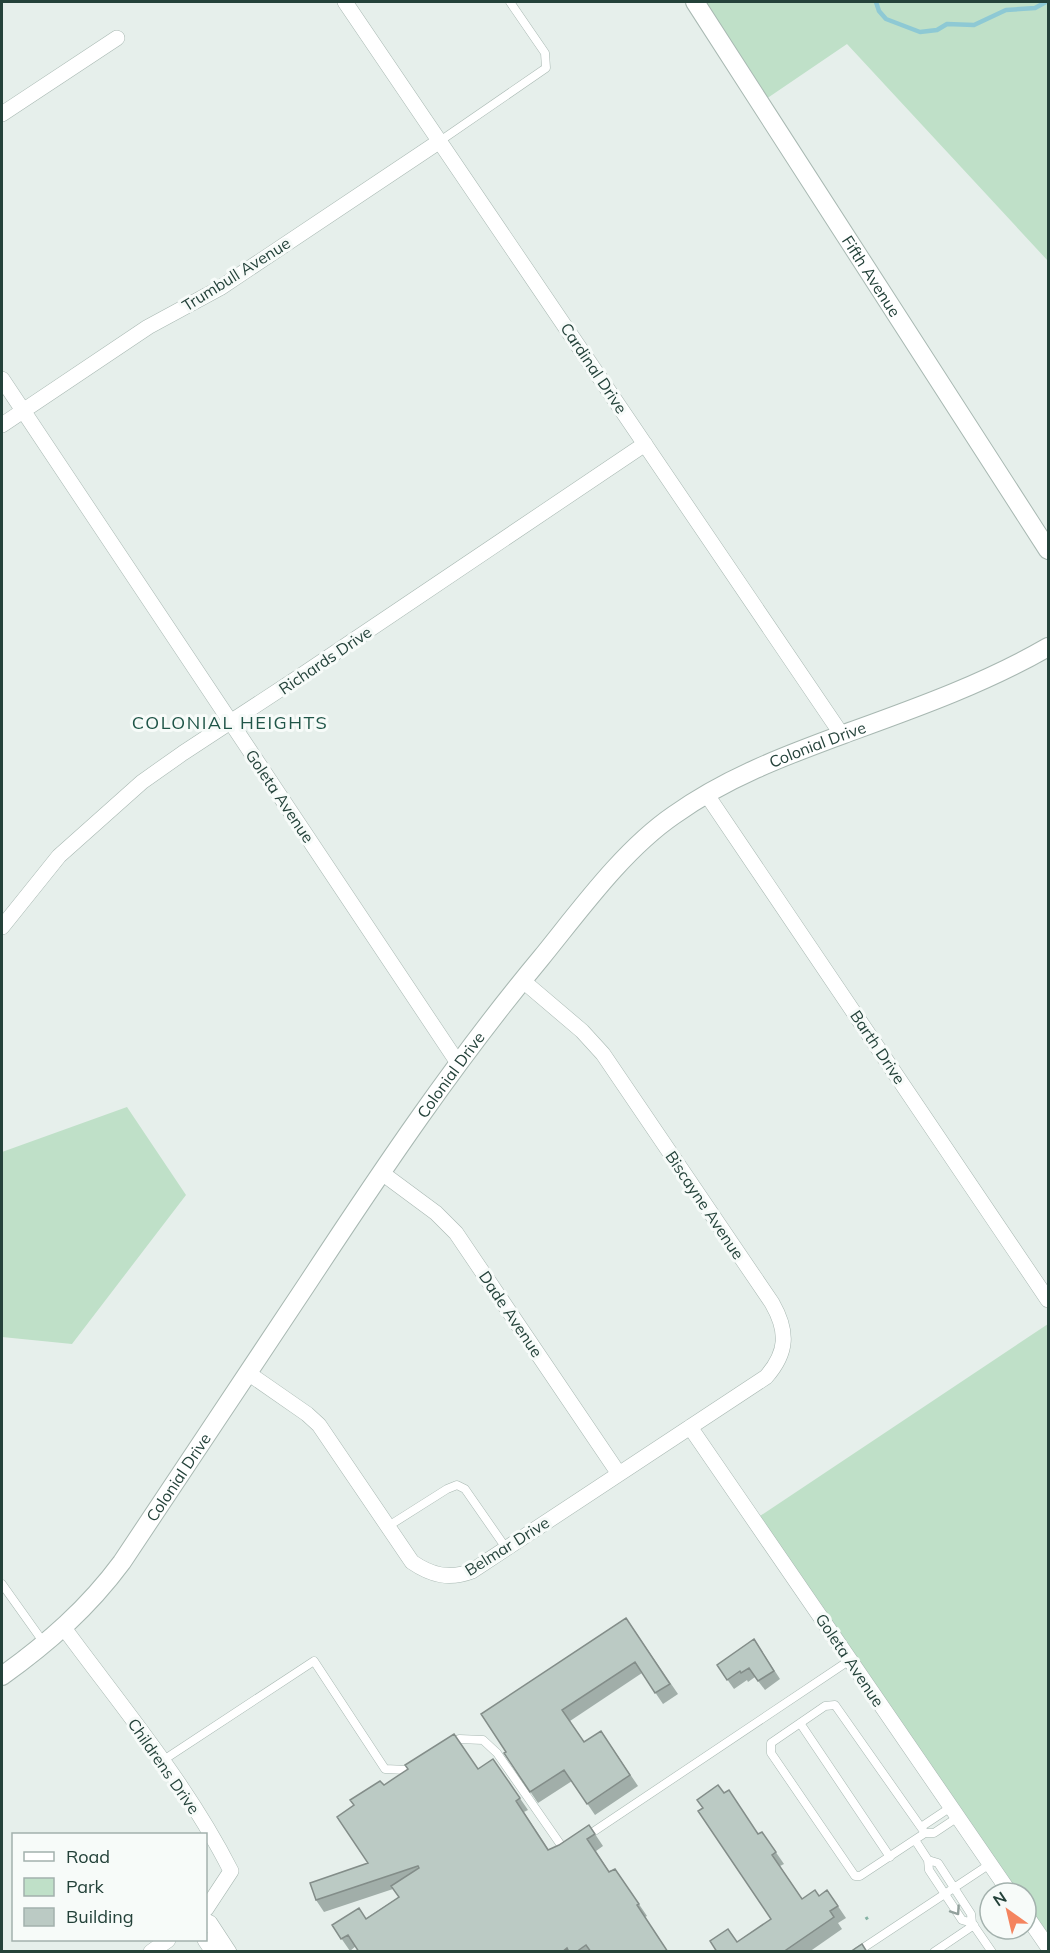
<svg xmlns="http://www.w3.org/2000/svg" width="1050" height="1953" font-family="Mulish,sans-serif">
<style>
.green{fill:#bfe0c8}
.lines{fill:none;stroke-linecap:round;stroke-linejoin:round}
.stream{stroke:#8ec9d4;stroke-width:4.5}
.service-casing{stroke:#a8b8b2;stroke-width:9}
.minor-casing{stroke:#a8b8b2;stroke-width:16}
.tertiary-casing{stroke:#a8b8b2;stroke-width:20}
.path{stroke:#86b3a5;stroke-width:3;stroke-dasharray:3 4.5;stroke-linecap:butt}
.service{stroke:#fff;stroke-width:8}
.minor{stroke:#fff;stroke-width:15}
.tertiary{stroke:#fff;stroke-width:18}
.wall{fill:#a1aea9}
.building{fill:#bbcac4;stroke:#838d89;stroke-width:1.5}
.oneway{stroke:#92a09c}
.labels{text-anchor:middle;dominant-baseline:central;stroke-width:6;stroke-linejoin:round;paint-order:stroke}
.street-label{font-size:16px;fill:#24423a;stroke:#f7fbf9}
.neighbourhood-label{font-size:18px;letter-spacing:1.5px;fill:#1f5548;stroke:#f7fbf9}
</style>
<rect width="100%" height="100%" fill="#e6efeb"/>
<path class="green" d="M695,2H1048V261L847,44L760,103Z
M127,1107L186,1195L72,1344L2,1337V1152Z
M1048,1324V1947L1026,1915V1893H1010L754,1520Z"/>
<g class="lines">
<path class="stream" d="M876,2L879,11L886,19L920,32L937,30L947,24L974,25L1006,10L1035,8L1046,2"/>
<g class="service-casing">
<path id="service" d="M440,141L546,68L545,53L510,2
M387,1527L447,1489L457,1485L465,1489L506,1548
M2,1584L44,1643
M800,1723L890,1857
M450,1744L459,1739L483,1740L497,1753L565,1851
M162,1761L314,1661L385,1769L407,1770L414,1766
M921,1827L951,1807
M925,1833L835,1705L825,1706L771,1743V1753L855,1876H860L925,1833H934L958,1817
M587,1836L850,1660
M915,1840L928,1860L929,1870L962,1920L972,1923
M928,1860L938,1863L971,1914L972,1923L992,1952
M857,1952L990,1864
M934,1952L974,1925"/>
</g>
<g class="minor-casing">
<path id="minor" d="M345,2L842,735
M2,114L117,38
M2,379L458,1063
M2,425L148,327L220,288L440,141
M707,795L1048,1300
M2,927L59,856L142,782L183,753L302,675L645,444
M382,1173L436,1213L456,1233L619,1474
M248,1373L307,1414L319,1425L412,1562C431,1575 449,1580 472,1571L766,1377C788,1352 788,1331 772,1303L603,1054L582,1031L522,980
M690,1427L1010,1893
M64,1628C122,1707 187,1784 231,1871L206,1909
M1026,1915L1048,1947
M206,1921L210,1923L229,1952
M205,1940L213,1952
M151,1952L168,1940"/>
</g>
<g class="tertiary-casing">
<g id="tertiary">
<path id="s1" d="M695,2L1048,550"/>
<path id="s2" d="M2,1676C48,1643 88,1608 122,1562C184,1468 247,1375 309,1281C382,1170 456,1060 541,958C580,910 623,850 674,815C726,778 784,756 844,734C913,709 984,684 1048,647"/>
</g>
</g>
<path class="path" d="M866,1917L869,1922"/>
<use href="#service" class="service"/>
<use href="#minor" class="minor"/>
<use href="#tertiary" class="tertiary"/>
</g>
<path class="wall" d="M626,1618L678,1694L663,1704L642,1673L570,1721L584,1742L601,1731L638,1786L595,1815L572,1781L538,1803L504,1753Z
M754,1639L780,1679L765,1690L755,1677L748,1682L747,1680L734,1689L717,1665Z
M493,1759L528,1810L524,1812L549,1850L559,1845L589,1825L603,1846L596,1851L609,1871L615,1869L647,1916L645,1917L668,1952H359L356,1946L350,1951L332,1925L366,1918L399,1897L393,1889L324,1912L316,1900L368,1863L384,1785L478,1769Z
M724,1793L758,1834L762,1832L784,1864L780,1866L802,1899L819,1896L827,1890L846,1918L838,1923L842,1929L809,1952H717L737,1942L771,1919Z"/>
<path class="building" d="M626,1618L670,1684L655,1693L635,1662L562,1710L584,1742L601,1731L630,1775L587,1804L564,1770L530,1792L504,1753L506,1752L481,1714Z
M754,1639L774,1671L758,1681L749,1668L741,1673L740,1671L727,1680L717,1665Z
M454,1734L478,1769L493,1759L520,1798L516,1801L548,1850L559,1845L589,1825L595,1834L587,1839L609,1872L615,1869L639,1904L637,1905L668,1952H591L586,1945L576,1952H569L567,1948L562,1952H359L348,1935L341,1939L332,1925L359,1908L366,1919L399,1897L391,1886L419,1868L418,1866L316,1900L310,1883L368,1863L337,1817L354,1805L350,1800L380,1781L384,1785L408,1769L405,1765Z
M718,1785L724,1793L729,1790L758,1834L762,1832L776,1852L772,1855L802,1899L815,1890L819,1896L827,1890L838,1906L830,1911L834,1917L783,1952H717L710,1941L728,1929L737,1942L771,1919L698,1811L703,1808L697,1800Z
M862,1944L867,1952H850Z"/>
<defs><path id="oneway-chevron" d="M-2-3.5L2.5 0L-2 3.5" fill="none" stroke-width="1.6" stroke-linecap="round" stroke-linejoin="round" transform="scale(1.5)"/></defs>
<use class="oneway" href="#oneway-chevron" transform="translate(956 1911) rotate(56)"/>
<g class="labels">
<g class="street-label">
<text transform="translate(236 274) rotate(-32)">Trumbull Avenue</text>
<text stroke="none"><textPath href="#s1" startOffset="326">Fifth Avenue</textPath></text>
<text transform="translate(594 368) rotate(56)">Cardinal Drive</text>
<text transform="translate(325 660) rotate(-34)">Richards Drive</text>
<text stroke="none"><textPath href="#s2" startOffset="1258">Colonial Drive</textPath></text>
<text transform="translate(280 796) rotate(56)">Goleta Avenue</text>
<text transform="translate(878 1047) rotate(56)">Barth Drive</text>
<text stroke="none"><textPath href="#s2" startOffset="754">Colonial Drive</textPath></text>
<text transform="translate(705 1205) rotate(56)">Biscayne Avenue</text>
<text transform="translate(511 1314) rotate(56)">Dade Avenue</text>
<text stroke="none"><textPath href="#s2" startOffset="268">Colonial Drive</textPath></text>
<text transform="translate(507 1546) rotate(-32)">Belmar Drive</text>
<text transform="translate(850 1660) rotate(56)">Goleta Avenue</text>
<text transform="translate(164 1766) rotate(55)">Childrens Drive</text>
</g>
<g class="neighbourhood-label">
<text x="230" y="722">COLONIAL HEIGHTS</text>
</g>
</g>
<rect width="1050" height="1953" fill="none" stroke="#24423a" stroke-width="6"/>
<rect x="12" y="1833" width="195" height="108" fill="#f7fbf9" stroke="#a3b1ad" stroke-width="1.5"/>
<rect x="24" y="1852" width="30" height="9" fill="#ffffff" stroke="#a3b1ad" stroke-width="1.5"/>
<text x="66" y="1863" font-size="18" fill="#24423a">Road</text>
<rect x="24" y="1878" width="30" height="18" fill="#bfe0c8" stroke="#a3b1ad" stroke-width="1.5"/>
<text x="66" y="1893" font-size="18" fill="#24423a">Park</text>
<rect x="24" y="1908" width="30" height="18" fill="#bbcac4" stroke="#a3b1ad" stroke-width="1.5"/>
<text x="66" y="1923" font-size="18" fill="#24423a">Building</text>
<g transform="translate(1008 1911) rotate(326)"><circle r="28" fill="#f7fbf9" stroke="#a3b1ad" stroke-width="1.5"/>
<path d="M0-4.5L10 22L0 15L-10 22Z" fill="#f4845f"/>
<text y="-9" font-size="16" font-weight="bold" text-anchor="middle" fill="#24423a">N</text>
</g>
</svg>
